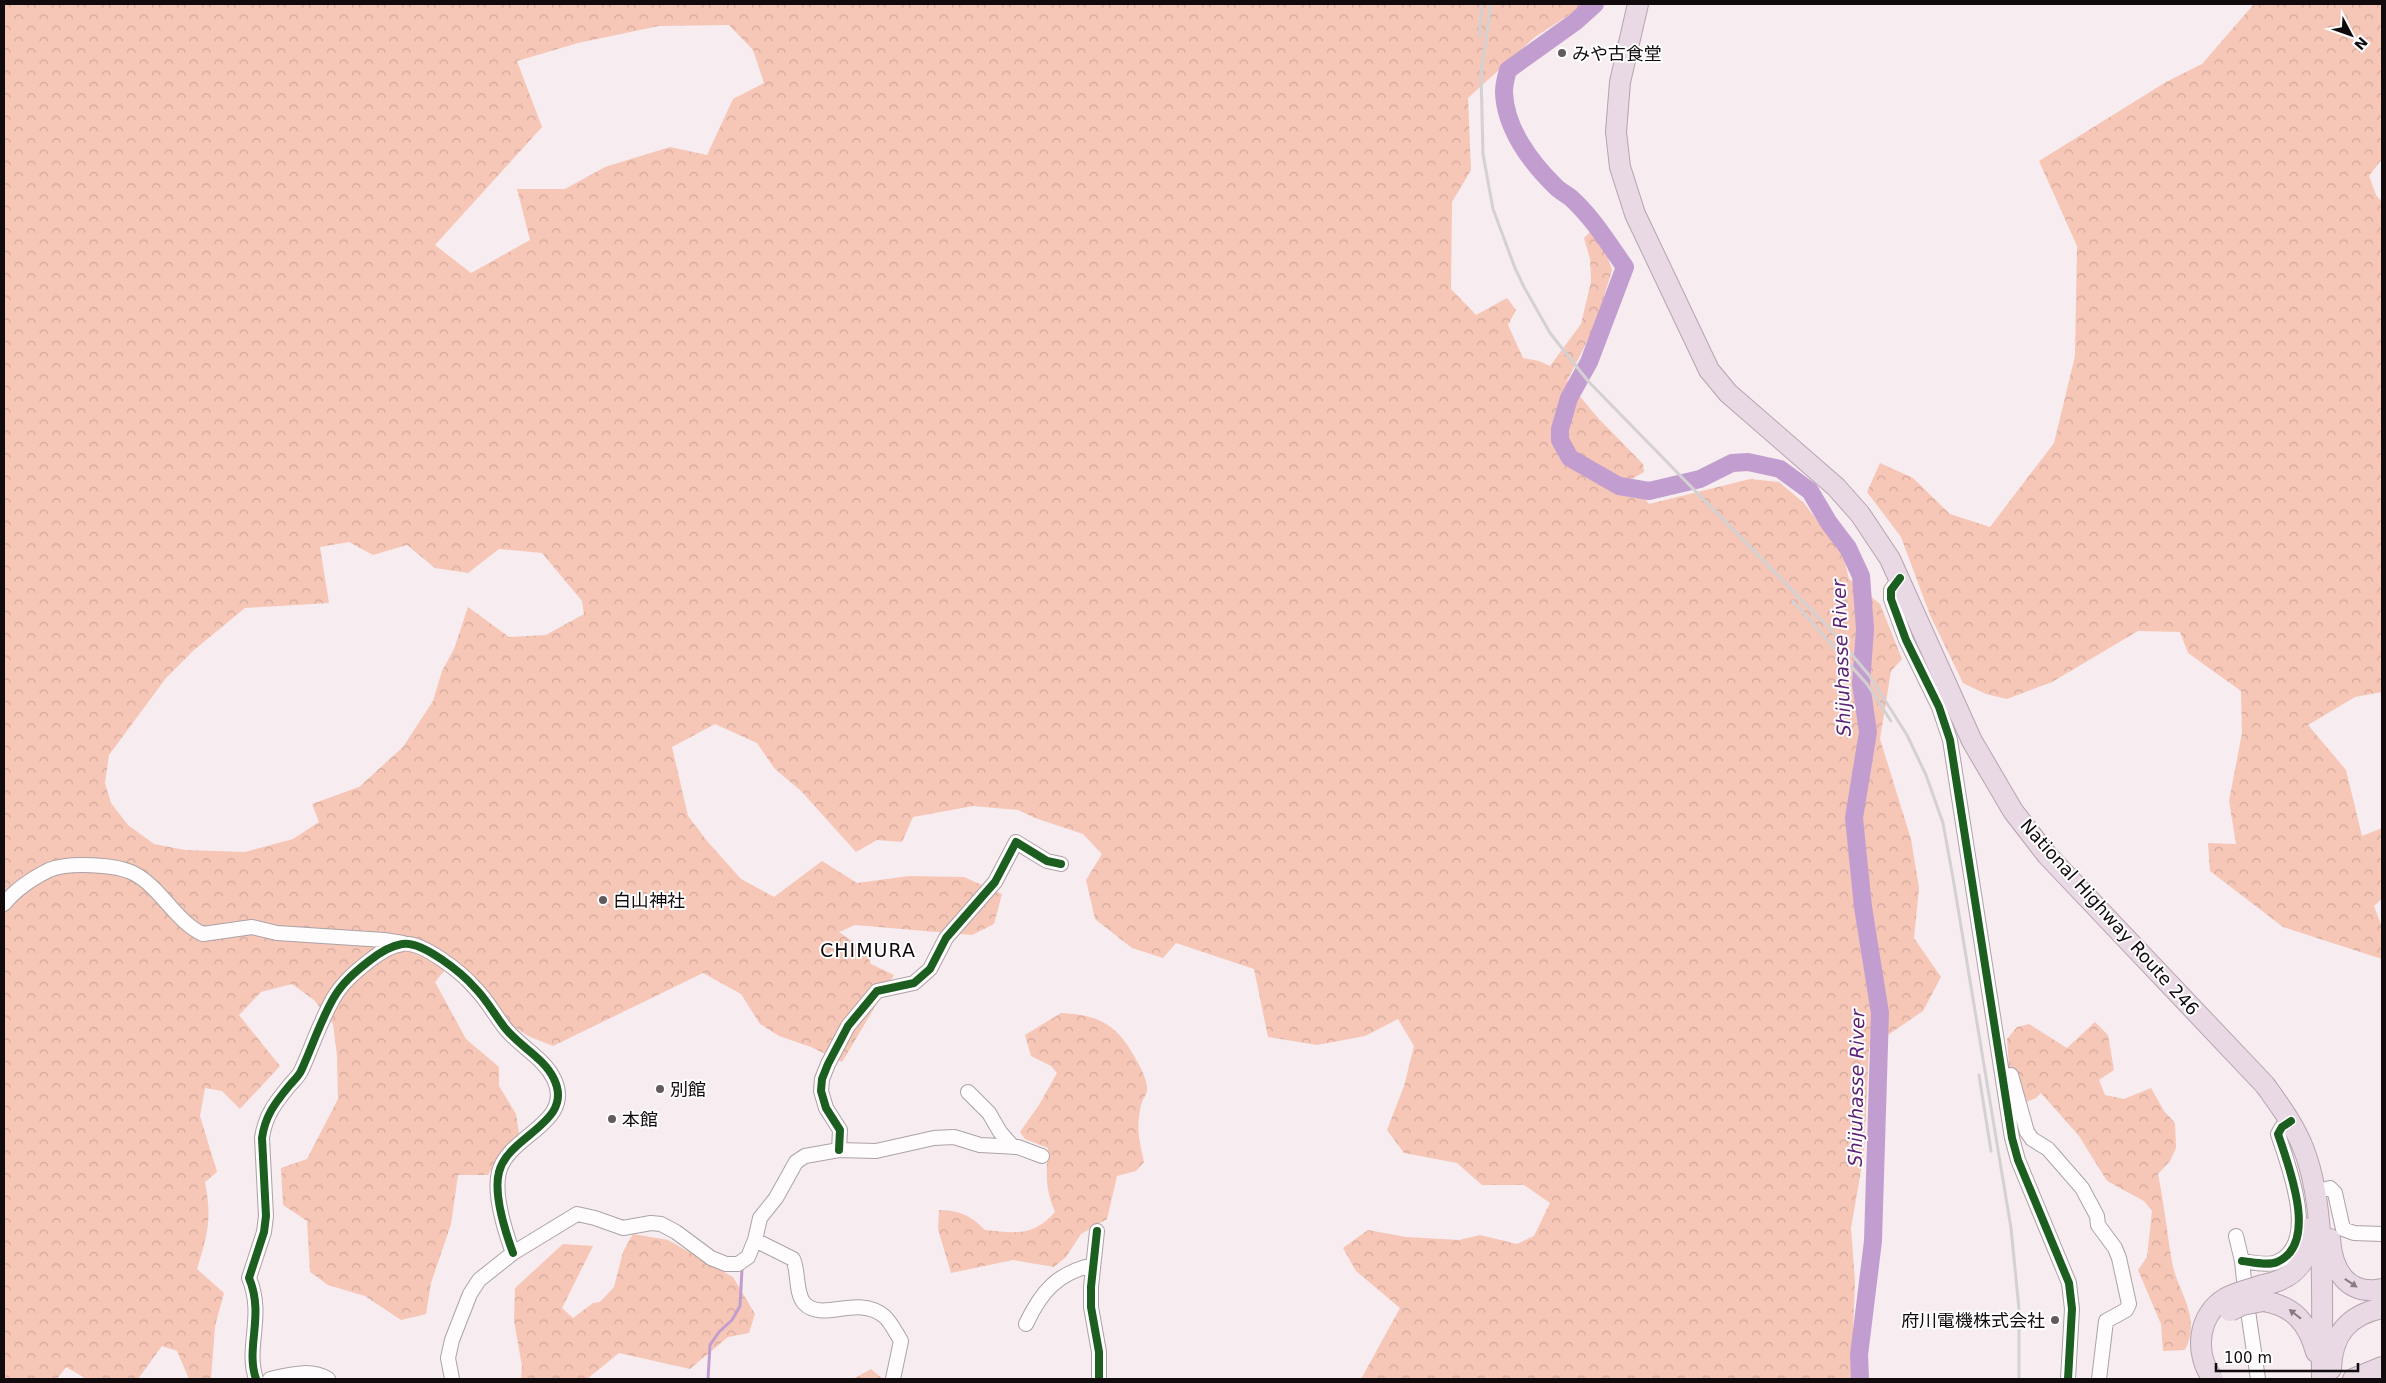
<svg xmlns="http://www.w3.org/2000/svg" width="2386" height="1383" font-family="'DejaVu Sans','Noto Sans JP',sans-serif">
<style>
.forest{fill:url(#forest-crowns);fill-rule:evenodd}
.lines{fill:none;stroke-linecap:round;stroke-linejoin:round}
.stream{stroke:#c29ed0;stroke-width:3}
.river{stroke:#c29ed0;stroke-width:18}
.minor-casing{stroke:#aca3a6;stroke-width:16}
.highway-casing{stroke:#b6a3af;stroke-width:22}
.minor{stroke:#fefcfd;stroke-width:14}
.highway{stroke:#e8d9e4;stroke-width:20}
.rail{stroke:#d4d1d2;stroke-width:3}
.highway-bridge-casing{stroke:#b6a3af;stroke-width:22;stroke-linecap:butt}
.highway-bridge{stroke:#e8d9e4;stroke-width:20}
.cycleway-casing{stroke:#fff;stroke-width:11}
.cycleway{stroke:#1b5e20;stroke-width:8}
.oneway{fill:#887c83}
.poi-dot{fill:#625a5c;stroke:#fff;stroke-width:2}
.labels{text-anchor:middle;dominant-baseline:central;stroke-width:4;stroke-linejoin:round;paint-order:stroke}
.poi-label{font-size:18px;fill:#120b0d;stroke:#fff;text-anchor:start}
.street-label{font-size:18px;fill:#120b0d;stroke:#fff}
.water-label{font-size:19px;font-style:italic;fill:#5c2075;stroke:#fff}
.neighbourhood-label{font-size:19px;letter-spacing:1px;fill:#120b0d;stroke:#fff}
</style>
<defs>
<pattern id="forest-crowns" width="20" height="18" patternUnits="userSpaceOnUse" patternTransform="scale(1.25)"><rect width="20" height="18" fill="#f6c6b7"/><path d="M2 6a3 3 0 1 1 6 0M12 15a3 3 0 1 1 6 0" fill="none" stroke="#d2a99c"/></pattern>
</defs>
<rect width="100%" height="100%" fill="#f7ecef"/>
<path class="forest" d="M4,4H1586L1535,37L1468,98L1471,170L1452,202L1451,289L1476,315L1507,298L1516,310L1508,325L1523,358L1539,361L1550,366L1581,324L1591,282L1590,259L1584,238L1591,231L1606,252L1612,270L1595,326L1567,381L1598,418L1643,464L1644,472L1630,480L1649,504L1750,479L1779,482L1804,503L1843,555L1849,579L1880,604L1902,659L1891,671L1880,739L1911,839L1919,888L1914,938L1941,977L1923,1011L1869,1048L1864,1153L1851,1228L1855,1282L1851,1379H1361L1400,1308L1356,1271L1343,1248L1368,1230L1406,1237L1459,1240L1480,1235L1517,1244L1534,1236L1550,1203L1524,1185H1482L1457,1163L1404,1153L1387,1130L1404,1086L1414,1046L1398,1019L1365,1036L1317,1045L1268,1037L1254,969L1176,943L1163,958L1132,948L1095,919L1086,880L1102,854L1083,834L1035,818L1018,810L973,806L913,817L902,842L877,840L856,852L801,791L774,768L757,743L715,724L672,747L688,816L707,841L741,879L774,897L822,861L857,883L909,876L964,877L1002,894L994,924L972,935L855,925L839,932L866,951L871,964L894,975L842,1062L811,1047L779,1036L760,1024L741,994L703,973L553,1046L528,1036L513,1026L450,964L435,982L466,1039L499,1067V1086L516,1114L519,1133L501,1154L488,1175H458L451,1224L431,1283L426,1314L401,1320L365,1296L328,1285L310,1272L307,1221L283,1205L281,1168L307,1159L338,1099L337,1056L333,1024L314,1000L292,984L261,992L239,1015L280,1066L240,1109L222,1091L205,1088L200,1116L217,1172L205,1182C212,1220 208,1232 197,1269L224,1293L215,1326L211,1379H189L177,1351L162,1346L138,1379H87L66,1367L57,1379H4ZM729,25L753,50L764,83L733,99L707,155L670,147L605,167L565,189H517L530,240L471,273L435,245L542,127L517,61L578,43L659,26ZM349,542L373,555L407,545L435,568L468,573L499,549L542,553L582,601L584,614L546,635L509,637L468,607L454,649L442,671L433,701L403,747L359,787L312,804L319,822L293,839L245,852L185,850L154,844L128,825L111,803L105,783L109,755L166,678L194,650L245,608L329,603L320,547Z
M2254,4H2382V159L2369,176L2376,195L2382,202V692L2355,697L2308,725L2346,770L2362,836L2382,828V899L2374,906L2382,927V959L2283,927L2210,871L2208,843L2236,844L2229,801L2242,733L2241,691L2188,653L2180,632L2138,631L2052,682L2007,699L1986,694L1963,683L1930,615L1901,537L1867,492L1880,463L1913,478L1950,514L1990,527L2054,443L2075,356L2077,246L2039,161L2166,82L2202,64Z
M1061,1013C1104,1015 1120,1028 1139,1065C1143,1072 1148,1083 1147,1091C1146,1096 1142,1100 1141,1105C1136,1128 1139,1140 1144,1162L1136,1171L1117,1176L1107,1219L1081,1234L1066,1257L1054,1267L1013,1260L951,1273L938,1229L939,1210C960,1211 969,1214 985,1230C1015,1233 1033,1237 1055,1212C1045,1188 1046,1174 1048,1148L1025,1139L1020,1132L1039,1105L1057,1073L1051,1066L1031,1056L1025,1035Z
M2095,1022L2108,1035L2114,1070L2099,1080L2105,1095L2124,1099L2151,1088L2164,1111L2175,1123L2176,1148L2170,1161L2158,1174C2164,1203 2167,1233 2172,1262C2178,1294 2202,1316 2185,1350L2163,1351L2161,1324L2138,1270L2147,1257L2152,1211L2144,1201L2107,1181L2079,1136L2041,1093L2036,1098L2012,1108L2007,1039L2017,1027L2029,1024L2067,1048Z
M633,1234L668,1240L733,1277L755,1314L749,1333L728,1337L690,1369L619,1353L587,1379H521L522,1366L514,1321L515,1288L563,1244L593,1246L562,1308L573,1318L593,1303L600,1302L614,1287L623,1252Z
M871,1369L883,1379H853Z"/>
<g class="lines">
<path class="stream" d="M708,1379L710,1345L719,1332L732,1320L740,1306L742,1269"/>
<path class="river" d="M1595,4L1575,22L1508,70C1506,77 1504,85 1504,92C1505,128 1531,163 1556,187C1560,191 1566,194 1571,198C1593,218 1608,243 1625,267L1589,362L1569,398L1560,429V440L1570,458L1619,486L1649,491L1700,479L1732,463L1748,462L1780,469L1810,491L1829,523L1848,548L1861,576L1865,629L1861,684L1868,732L1854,818L1863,907L1880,1013L1873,1241L1859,1355L1860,1379"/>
<g class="minor-casing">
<path id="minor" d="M1900,578L1891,590V599L1906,640L1939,707L1950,740L2012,1138L2018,1160L2069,1283L2072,1309L2068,1379
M4,904C15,890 33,878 49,870C68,862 117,864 135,874C161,888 176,922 203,934L252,927L277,933L384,940L403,943
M2011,1075L2027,1132L2032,1139L2048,1149L2082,1188L2097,1216L2098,1225L2115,1248L2119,1258L2129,1304L2126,1310L2106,1321L2099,1379
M968,1092L989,1113L1000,1132L1013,1147
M839,1150L840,1130L826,1108L821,1091L822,1079L828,1064L848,1026L877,991L914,983L930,969L946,938L995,882L1016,842L1047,861L1061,864
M2322,1190L2330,1188L2335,1193L2343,1229L2354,1233L2382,1234
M1097,1231L1091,1287V1307L1099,1352V1379
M2236,1236L2242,1261L2244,1280
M755,1240L793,1259C799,1272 795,1292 804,1303C822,1323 857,1294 884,1316C891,1322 896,1333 901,1341L893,1379
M2242,1261C2252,1262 2268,1266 2277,1262C2320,1244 2288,1165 2278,1134L2282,1127L2291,1121
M2248,1311L2258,1379
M1026,1324C1041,1292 1057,1273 1093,1265
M256,1379C245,1347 265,1316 249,1278L264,1232L266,1216L262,1138C265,1116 275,1103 289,1086C293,1081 298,1077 301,1071C312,1047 320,1022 333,999C342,983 355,972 369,961C379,953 390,946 402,944C422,940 463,974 475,988C486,999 493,1012 502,1024C516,1045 543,1056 554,1079C575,1123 508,1135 499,1172C493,1195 505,1231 513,1253
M270,1379C289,1375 310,1368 328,1379
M452,1379L448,1358L452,1340L470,1294L479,1280L513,1253L577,1214L595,1218L623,1228L651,1223L661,1224L676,1232L711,1258L726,1264H738L748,1257L755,1240L760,1218L776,1198L796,1162L805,1156L839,1150L876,1151L934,1138L954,1137L980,1145L1018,1147L1042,1156"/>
</g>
<g class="highway-casing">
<path id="highway" d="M1638,4L1620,82L1616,132L1620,167L1635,214L1709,370L1728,393L1836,487L1860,514L1890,559L1972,741L2013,811L2047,855L2265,1085C2280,1106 2295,1126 2304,1150C2328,1212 2321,1312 2322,1379
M2330,1239C2332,1270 2347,1296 2382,1289
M2263,1285C2295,1279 2310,1262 2310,1228
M2263,1301C2294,1306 2308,1323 2316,1352
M2331,1369C2332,1334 2349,1315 2382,1308
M2353,1379L2382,1367"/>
</g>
<use href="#minor" class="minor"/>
<use href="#highway" class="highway"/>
<path class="rail" d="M1491,4L1481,74L1483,154L1493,209L1515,268L1524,287L1550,333L1588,381L1830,629L1869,675L1907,735L1926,775L1943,823L1953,878L2011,1228L2019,1309V1379
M1479,36L1482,4
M1793,601L1867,684L1891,721
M1979,1075L1991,1151"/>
<g class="highway-bridge-casing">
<path id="highway-bridge" d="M2230,1311L2242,1305L2263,1301
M2213,1379C2194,1354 2197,1315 2226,1298C2237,1292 2251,1289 2263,1285"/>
</g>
<use href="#highway-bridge" class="highway-bridge"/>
<g class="cycleway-casing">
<path id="cycleway" d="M1900,578L1891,590V599L1906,640L1939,707L1950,740L2012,1138L2018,1160L2069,1283L2072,1309L2068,1379
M839,1150L840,1130L826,1108L821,1091L822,1079L828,1064L848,1026L877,991L914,983L930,969L946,938L995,882L1016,842L1047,861L1061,864
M1097,1231L1091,1287V1307L1099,1352V1379
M2242,1261C2252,1262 2268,1266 2277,1262C2320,1244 2288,1165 2278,1134L2282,1127L2291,1121
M256,1379C245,1347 265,1316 249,1278L264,1232L266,1216L262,1138C265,1116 275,1103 289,1086C293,1081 298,1077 301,1071C312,1047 320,1022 333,999C342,983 355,972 369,961C379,953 390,946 402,944C422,940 463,974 475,988C486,999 493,1012 502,1024C516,1045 543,1056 554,1079C575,1123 508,1135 499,1172C493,1195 505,1231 513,1253"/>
</g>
<use href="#cycleway" class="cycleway"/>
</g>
<defs><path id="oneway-solid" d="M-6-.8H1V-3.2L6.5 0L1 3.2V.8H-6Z" transform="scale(1.25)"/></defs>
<g class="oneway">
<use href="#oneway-solid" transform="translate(2351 1283) rotate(34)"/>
<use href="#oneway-solid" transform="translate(2295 1314) rotate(-142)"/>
</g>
<g class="poi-dot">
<circle cx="1562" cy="53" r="5"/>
<circle cx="603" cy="900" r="5"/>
<circle cx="660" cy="1089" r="5"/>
<circle cx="612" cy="1119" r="5"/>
<circle cx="2055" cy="1320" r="5"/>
</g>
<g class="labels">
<g class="poi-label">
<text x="1572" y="53">みや古食堂</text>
<text x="613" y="900">白山神社</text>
<text x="670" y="1089">別館</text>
<text x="622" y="1119">本館</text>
<text x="2045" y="1320" text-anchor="end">府川電機株式会社</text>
</g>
<g class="street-label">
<text transform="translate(2110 917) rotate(48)">National Highway Route 246</text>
</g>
<g class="water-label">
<text transform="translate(1841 658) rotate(-92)">Shijuhasse River</text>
<text transform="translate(1856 1088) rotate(-89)">Shijuhasse River</text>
</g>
<g class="neighbourhood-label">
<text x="868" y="950">CHIMURA</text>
</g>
</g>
<rect width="2386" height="1383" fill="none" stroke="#120b0d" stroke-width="10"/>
<g transform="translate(2351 35) rotate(131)" stroke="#ffffff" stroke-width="4" paint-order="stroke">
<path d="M0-4L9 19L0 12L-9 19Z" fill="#120b0d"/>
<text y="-8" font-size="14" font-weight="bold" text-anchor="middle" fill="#120b0d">N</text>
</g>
<path d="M2216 1363v8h142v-8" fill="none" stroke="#120b0d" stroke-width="2.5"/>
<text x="2224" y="1363" font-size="15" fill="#120b0d" stroke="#ffffff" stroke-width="4" paint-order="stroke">100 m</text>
</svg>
